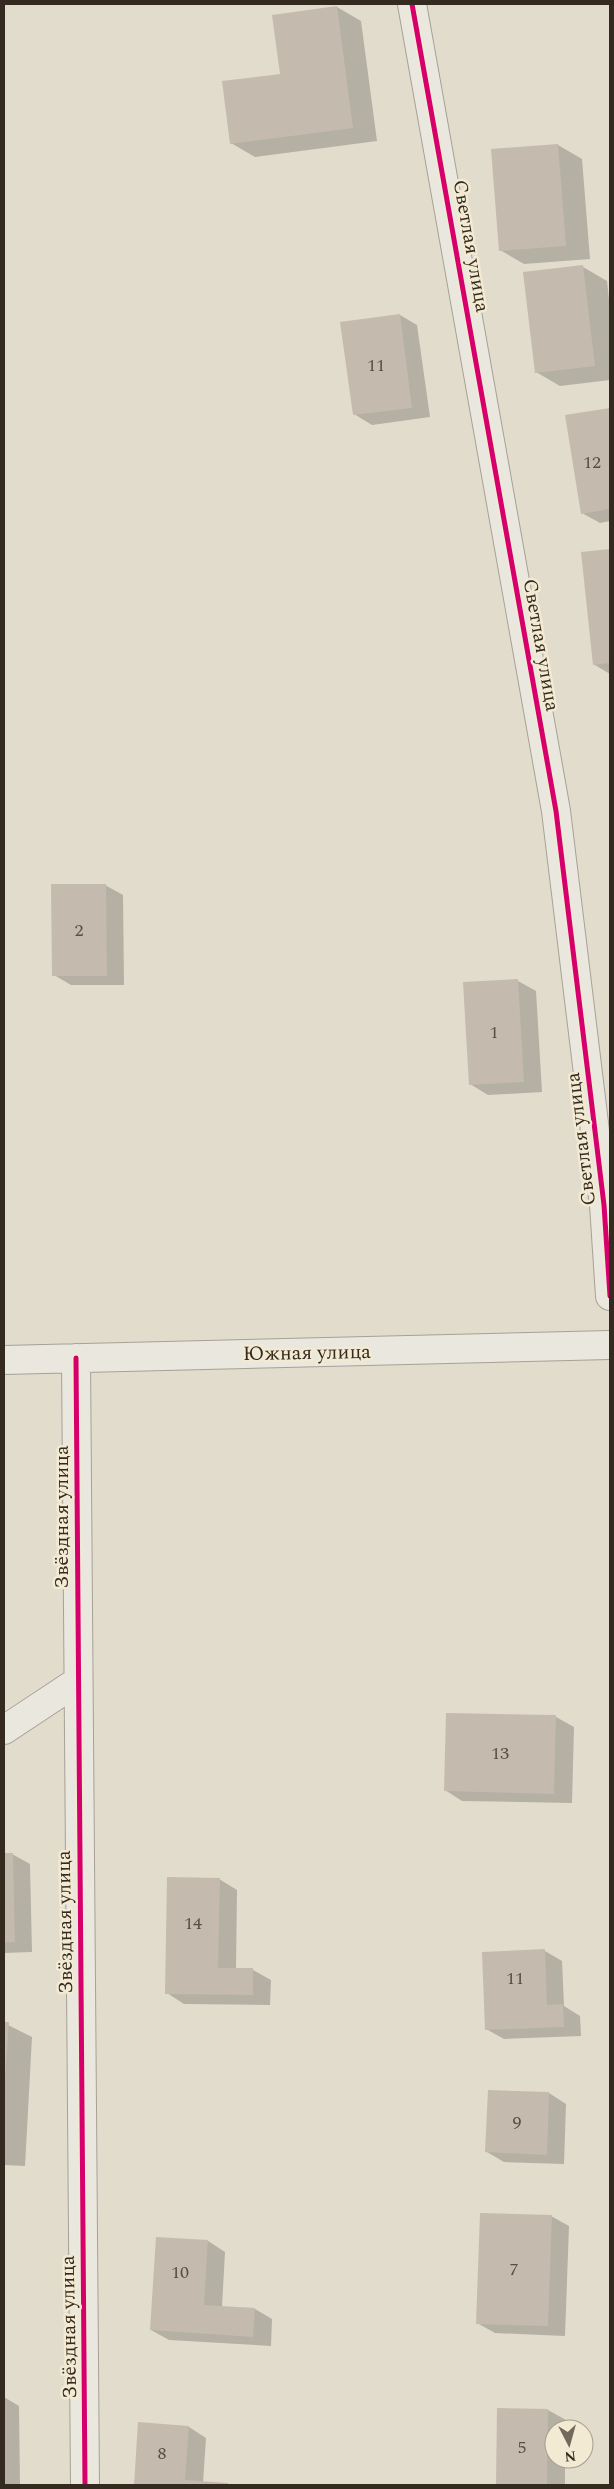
<svg xmlns="http://www.w3.org/2000/svg" width="614" height="2489" font-family="Spectral,serif">
<style>
.shadow{fill:#0003}
.building{fill:#c5baae}
.lines{fill:none;stroke-linecap:round;stroke-linejoin:round}
.minor-casing{stroke:#a7a196;stroke-width:30}
.minor{stroke:#eae7de;stroke-width:28}
.cycleway-casing{stroke:#f3ead3;stroke-width:8}
.cycleway{stroke:#d6006c;stroke-width:5}
.labels{text-anchor:middle;dominant-baseline:central;stroke-width:5;stroke-linejoin:round;paint-order:stroke}
.number-label{font-size:18px;fill:#594e43}
.street-label{font-size:20px;fill:#352a1f;stroke:#f3ead3}
</style>
<rect width="100%" height="100%" fill="#e2dccd"/>
<path class="shadow" d="M337,7L361,21L377,141L255,157L231,143L281,75Z
M558,145L582,159L590,259L524,264L500,250Z
M583,267L607,281L610,309V380L560,386L536,372Z
M400,315L417,325L430,417L372,425L354,414Z
M610,409V521L600,523L582,513L567,416Z
M610,550V674L595,665L582,553Z
M105,885L123,895L124,985H71L54,975Z
M518,981L536,991L542,1092L488,1095L470,1084Z
M556,1717L574,1727L572,1803L462,1801L445,1790Z
M4,1854H12L30,1864L32,1952L4,1953Z
M219,1879L237,1890L236,1969L253,1970L271,1980L270,2005L184,2004L167,1993Z
M545,1951L562,1961L564,2006L580,2016L581,2036L504,2039L486,2029Z
M4,2023L32,2037L25,2166L4,2165Z
M549,2093L566,2104L564,2164L504,2162L487,2152Z
M551,2216L569,2226L565,2336L495,2333L477,2323Z
M208,2241L225,2252L222,2307L255,2309L272,2319L271,2346L169,2340L151,2330Z
M4,2397L19,2406L20,2485H4Z
M498,2409L548,2410L566,2420L565,2429H554V2459H565V2485H498Z
M139,2424L189,2427L206,2438L203,2483L230,2485H135Z"/>
<path class="building" d="M337,6L353,128L230,144L222,81L280,74L272,15Z
M558,144L566,246L499,251L491,149Z
M583,265L595,366L535,373L523,272Z
M400,314L412,408L353,415L340,322Z
M610,408V509L581,514L565,415Z
M610,549V663L593,665L581,552Z
M51,884H106L107,976H52Z
M518,979L524,1082L469,1085L463,982Z
M446,1713L556,1715L554,1794L444,1791Z
M4,1853H13L15,1942L4,1943Z
M167,1877L220,1878L218,1968H253V1995L165,1994Z
M545,1949L547,2005L563,2004L564,2027L485,2030L482,1952Z
M4,2022H9L5,2078H4Z
M488,2090L549,2092L547,2155L485,2152Z
M480,2213L552,2215L548,2326L476,2324Z
M156,2237L208,2240L204,2305L255,2308L253,2337L150,2330Z
M497,2408L548,2409L547,2485H496Z
M138,2422L189,2426L185,2480L228,2483V2485H134Z"/>
<g class="lines">
<g class="minor-casing">
<path id="minor" d="M412,4L556,811L604,1205L610,1296
M76,1358L85,2485
M4,1360L610,1345
M4,1730L78,1681"/>
</g>
<use href="#minor" class="minor"/>
<g class="cycleway-casing">
<path id="cycleway" d="M412,4L556,811L604,1205L610,1296
M76,1358L85,2485"/>
</g>
<use href="#cycleway" class="cycleway"/>
</g>
<g class="labels">
<g class="number-label">
<text x="376" y="365">11</text>
<text x="592" y="462">12</text>
<text x="79" y="930">2</text>
<text x="494" y="1032">1</text>
<text x="500" y="1753">13</text>
<text x="193" y="1923">14</text>
<text x="515" y="1978">11</text>
<text x="517" y="2122">9</text>
<text x="514" y="2269">7</text>
<text x="180" y="2272">10</text>
<text x="522" y="2447">5</text>
<text x="162" y="2453">8</text>
</g>
<g class="street-label">
<text transform="translate(471 246) rotate(80)">Светлая улица</text>
<text transform="translate(541 645) rotate(80)">Светлая улица</text>
<text transform="translate(581 1139) rotate(-97)">Светлая улица</text>
<text transform="translate(307 1353) rotate(-1)">Южная улица</text>
<text transform="translate(62 1517) rotate(-90)">Звёздная улица</text>
<text transform="translate(65 1922) rotate(-91)">Звёздная улица</text>
<text transform="translate(69 2327) rotate(-91)">Звёздная улица</text>
</g>
</g>
<rect width="614" height="2489" fill="none" stroke="#352a1f" stroke-width="10"/>
<g transform="translate(569 2444) rotate(174)"><circle r="24" fill="#f3ead3" stroke="#a79d8b"/>
<path d="M0-4L9 19L0 12L-9 19Z" fill="#72685c"/>
<text y="-8" font-size="14" font-weight="bold" text-anchor="middle" fill="#352a1f">N</text>
</g>
</svg>
